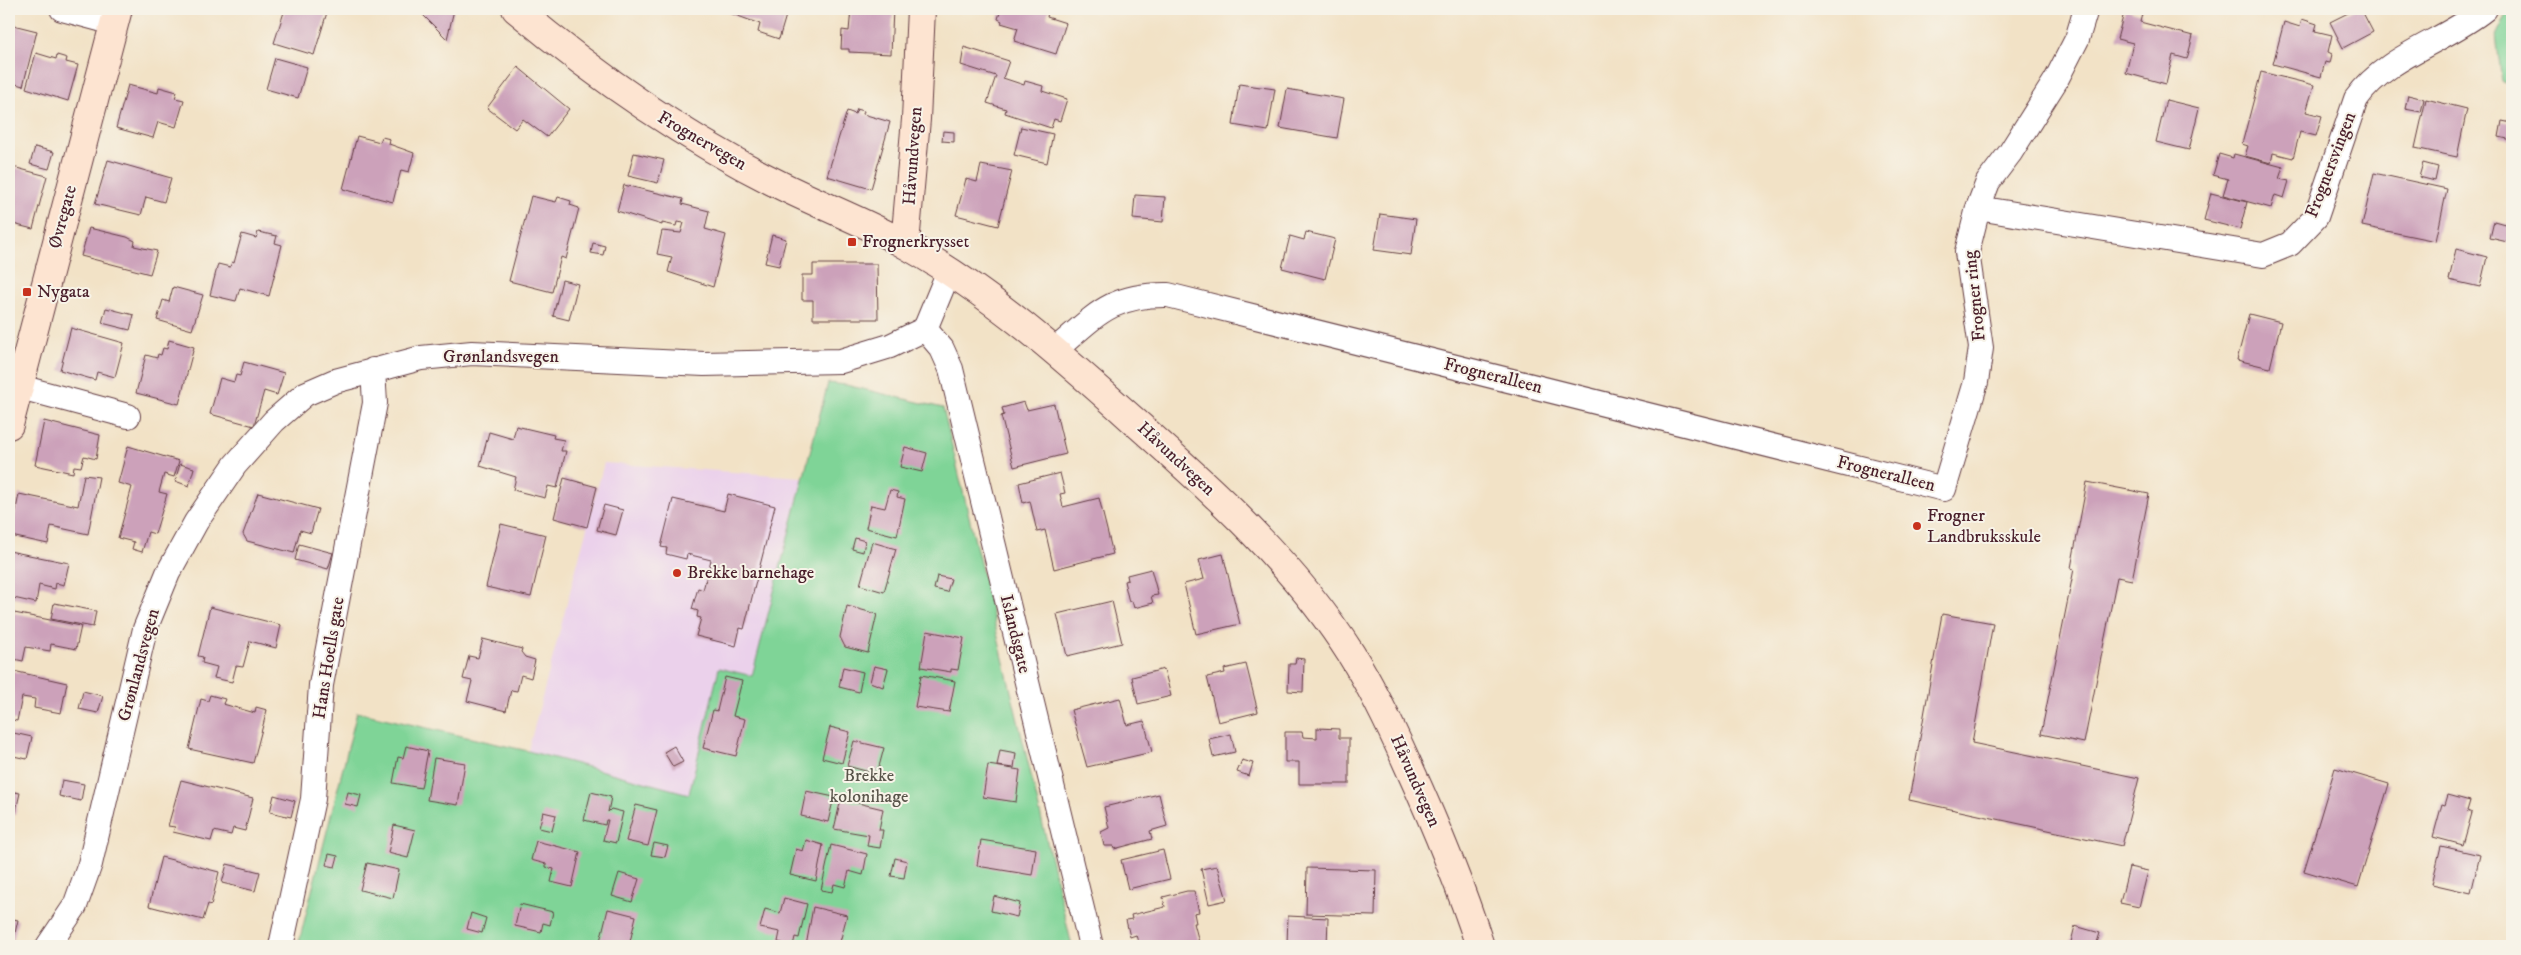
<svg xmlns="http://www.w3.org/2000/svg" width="2521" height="955" font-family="'IM FELL DW Pica',serif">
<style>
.built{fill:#ebd1eb}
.green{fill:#7fd497;stroke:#647a61}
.building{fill:#cca1ba}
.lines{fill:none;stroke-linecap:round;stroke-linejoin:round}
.street-casing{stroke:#633c42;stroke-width:26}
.secondary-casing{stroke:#633c42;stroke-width:30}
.street{stroke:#fff;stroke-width:24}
.secondary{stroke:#fde4d1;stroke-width:28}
.poi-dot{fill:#c8321e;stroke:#f7f3e8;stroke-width:2}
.labels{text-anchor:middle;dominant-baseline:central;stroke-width:4;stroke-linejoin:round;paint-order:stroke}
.street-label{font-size:18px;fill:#4a1f2b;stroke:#f7f3e8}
.poi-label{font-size:18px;fill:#4a1f2b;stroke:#f7f3e8;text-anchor:start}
.park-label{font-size:18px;fill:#5a554b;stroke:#f7f3e8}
</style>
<rect width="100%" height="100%" fill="#f7f3e8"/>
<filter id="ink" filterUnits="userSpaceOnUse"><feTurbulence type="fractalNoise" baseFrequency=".02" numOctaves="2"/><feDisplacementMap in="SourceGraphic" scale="10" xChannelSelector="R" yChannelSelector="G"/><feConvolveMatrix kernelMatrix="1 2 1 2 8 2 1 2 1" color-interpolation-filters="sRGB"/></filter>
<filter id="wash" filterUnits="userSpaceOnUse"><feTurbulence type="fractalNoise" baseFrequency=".0096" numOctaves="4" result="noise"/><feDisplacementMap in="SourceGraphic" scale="20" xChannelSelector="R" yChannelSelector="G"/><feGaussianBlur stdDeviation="1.12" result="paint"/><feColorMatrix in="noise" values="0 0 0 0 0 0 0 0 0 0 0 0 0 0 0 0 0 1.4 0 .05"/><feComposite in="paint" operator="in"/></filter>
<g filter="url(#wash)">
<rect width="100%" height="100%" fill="#f2e2c6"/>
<path class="built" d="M604,463L803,477L752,677L719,668L689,794L528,751Z"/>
<path class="green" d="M2509,9H2512V84L2502,82L2496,36Z
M828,383L846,385L943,408L1072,946H298L357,712L528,751L689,794L719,668L752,676Z"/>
<g id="blocks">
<path class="building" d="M285,9H328L314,55L274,43Z
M417,9L454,10L447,39Z
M650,9H675L674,14Z
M728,9H795L793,14L787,12L779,39L758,32L760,24L727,12Z
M851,9H893L891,54L849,52V49H841L842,30L849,31Z
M1001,9H1049L1047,17L1066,23L1056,54L1014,41L1018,28L1001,23L1002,21L998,19Z
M2125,9L2142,14L2140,22L2193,36L2187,59L2173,55L2166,84L2126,73L2133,43L2117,39Z
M2356,9H2361L2373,32L2343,48L2330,22Z
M2302,19L2317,24L2315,31L2332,35L2328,52L2332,54L2330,63L2325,62L2321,77L2273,64L2284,22L2300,27Z
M9,24L37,31L23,86L9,82Z
M964,47L1009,61L1003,78L1024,85L1025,81L1043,86L1042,91L1067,99L1060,121L1054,119L1051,128L1005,113L1006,109L987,103L996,76L961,65Z
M36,53L56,59L57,55L67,58L66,62L78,65L68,101L26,88Z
M275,58L307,67L298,98L266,89Z
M518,67L569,109L547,137L523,119L515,129L487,108Z
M2261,72L2314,85L2306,112L2322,116L2316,136L2300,132L2293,158L2273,153L2271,163L2245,156L2248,146L2242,144Z
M1239,84L1275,89L1268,131L1233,125Z
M128,85L158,93L159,87L177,92L175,98L184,100L176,127L158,122L153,138L116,128Z
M1287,89L1344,99L1337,138L1280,128Z
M2408,95L2424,99L2421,112L2405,109Z
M2426,99L2467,109L2457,157L2415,148Z
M2166,100L2199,108L2189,150L2156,142Z
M857,109L864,111L863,114L890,122L871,189L827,176L847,111L855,114Z
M2502,121L2512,123V140L2499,137Z
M1021,127L1053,134L1047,163L1014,155Z
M943,131L954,132V142L942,141Z
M357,136L380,142L382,137L390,139L389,144L414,153L409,172L401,170L393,202L343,189Z
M35,147L54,152L49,169L30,164Z
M634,153L664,160L658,183L628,176Z
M2219,154L2233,158L2234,154L2283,167L2279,179L2289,181L2284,198L2275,195L2271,208L2223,195L2228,179L2213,175Z
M108,160L171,178L164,202L146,197L141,215L95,204Z
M2423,163L2438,167L2435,181L2419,177Z
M981,165L1012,171L998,226L956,215L966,179L977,182Z
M9,166L47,176L33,229L9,223Z
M2512,171V188L2508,187Z
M2374,173L2447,189L2436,241L2362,226Z
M624,185L683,199L682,204L709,211L705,229L726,235L713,287L668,272L672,257L657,254L662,231L681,233L684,223L677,222L676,226L662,223V225L617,211Z
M2211,193L2247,202L2240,229L2204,220Z
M1135,195L1165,197L1163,222L1133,219Z
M531,196L556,202L558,197L571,201L570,205L579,208L566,259L561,257L552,292L509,281Z
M1380,214L1416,219L1411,255L1374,250Z
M2494,221L2512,226V243L2490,238Z
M89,228L127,237L135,241L134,246L157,251L150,274L81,256Z
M258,232L277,236L275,243L282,245L269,296L240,288L236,301L210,295L218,264L230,267L232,262L234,263L242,234L256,238Z
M1306,232L1335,239L1325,279L1282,268L1290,236L1304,240Z
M772,235L786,239L779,266L765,263Z
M593,243L605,246L603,255L591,253Z
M2456,249L2487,257L2480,287L2449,280Z
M813,264H877L878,319H813V300H802V275H813Z
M562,280L578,284L569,320L553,316Z
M173,287L203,295L192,330L157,320L163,300L169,302Z
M106,308L134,315L130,330L102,323Z
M2249,314L2281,322L2270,368L2237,360Z
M71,328L124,343L115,377L97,372L95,380L60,370Z
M169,340L194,347L179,404L136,393L146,355L157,358L158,354L161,355L163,348L167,349Z
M244,362L284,373L277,395L264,391L254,426L210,414L220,378L234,382L236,375L240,376Z
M1024,402L1027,410L1054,404L1066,454L1014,467L1001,416L1004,415L1002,408Z
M44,421L100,435L96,459L84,456L81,467L74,466L73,473L35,465Z
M516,426L554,435L553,438L564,440L561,451H566L557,488L548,486L545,498L513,490L516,477L480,466L489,432L513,439Z
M128,446L179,461L174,477L164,474L159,492L167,494L155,534L148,532L142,552L132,549L134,542L118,538L132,487L118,483Z
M905,447L927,453L922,472L900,467Z
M180,464L194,468L189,486L175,481Z
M1060,473L1065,493L1060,494L1063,507L1099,498L1113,554L1054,569L1045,530L1037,532L1030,501L1023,503L1019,483Z
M84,475L99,477L88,534L51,526L48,544L11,536L19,494L78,506Z
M564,478L597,487L587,527L554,518Z
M2087,482L2149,494L2132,580L2117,577L2084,743L2041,734L2074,569L2071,568Z
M890,490L898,492L897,497L905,499L897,536L866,528L871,505L885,508Z
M258,493L318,509L311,533L300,530L294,553L247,541L243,534Z
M728,494L775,506L744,629L740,628L736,646L696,636L701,618L697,617L698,611L692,609L698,588L703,590L711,560L687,554L686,559L666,554L667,548L661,547L673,499L724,511Z
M604,505L623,510L616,535L597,530Z
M501,524L546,535L531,597L486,587Z
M855,538L865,541L863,552L852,549Z
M872,542L896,549L884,592L860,585Z
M299,544L333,553L328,569L295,560Z
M9,551L69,563L64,585L56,583L55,589L39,585L36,603L9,597Z
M1223,554L1240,624L1196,634L1184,584L1204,579L1199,560Z
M1151,569L1158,595L1151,596L1153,603L1134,608L1132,601L1129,602L1124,581L1128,580L1127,575Z
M937,576L951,579L947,592L934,589Z
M1112,601L1122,643L1067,656L1057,614Z
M54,603L96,611L93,627L51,619Z
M847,606L877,614L868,653L845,647L840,637Z
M210,607L281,625L276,648L250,641L243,667L236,666L232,682L214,678L217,667L202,663L203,657L198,656Z
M9,612L81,626L76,649L51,644L50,651L26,647L23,661L9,658Z
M1942,614L1993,623L1972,743L2139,778L2122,846L1909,800Z
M927,631L964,638L958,670L951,669V672L921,667Z
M483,639L522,649L521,652L525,657L535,660L531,678L521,675L517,691L511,690L506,711L467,701L472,681L463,679L469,656L478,658Z
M1296,658L1304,659L1303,692L1288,691L1289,664H1295Z
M1246,664L1258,712L1218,722L1207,677L1225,673L1224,669Z
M874,666L888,669L883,687L870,682Z
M843,667L863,672L859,692L839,687Z
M1164,669L1171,696L1138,704L1132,677Z
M9,670L67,683L61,713L34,708L35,699L22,697L17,721L9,719Z
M921,675L955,681L949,712L915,707Z
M725,677L742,681L733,716L745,719L736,756L703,748L713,710L717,711Z
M83,691L103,696L98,713L79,709Z
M210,695L225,699L223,704L255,713L256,707L267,710L253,763L189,749L201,699L208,701Z
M1120,698L1127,725L1144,721L1152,752L1087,767L1071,710Z
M830,727L850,732L842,763L822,758Z
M1317,728L1339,729V738H1349V784H1299V762H1285V732H1302L1303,737L1317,738Z
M9,732L32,737L27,759L9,755Z
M1231,734L1235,752L1213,757L1209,739Z
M854,741L884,748L877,774L847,766Z
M406,746L428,751L421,788L393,783L398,757L403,758Z
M674,746L683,762L673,767L664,752Z
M1000,750L1016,753L1014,768L997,766Z
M434,758L465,763L458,805L427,800Z
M1242,760L1253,763L1249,776L1237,772Z
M988,765L1020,770L1016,802L983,797Z
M2335,768L2389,784L2358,887L2304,871Z
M62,780L84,784L81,801L59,796Z
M181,780L253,798L245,831L233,828L231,835L214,831L211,841L173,832L175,827L168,826Z
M9,791L20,793L15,815L9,814Z
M806,791L834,797L828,822L801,816Z
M348,792L361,795L358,807L345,804Z
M591,792L611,797L608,812L611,809L623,812L616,843L603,840L608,820H606L605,825L584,820Z
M1159,794L1167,826L1150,831L1152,839L1114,849L1113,846H1104L1101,832L1109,828L1104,807Z
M274,795L295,801L291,817L270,812Z
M2448,795L2470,801L2467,811L2472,813L2463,845L2433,837L2442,804L2445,805Z
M841,799L883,809L879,830H883L880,848L867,846L869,835L834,829Z
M636,805L657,810L648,846L626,841Z
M543,812L556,815L552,831L539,828Z
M394,825L415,830L408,858L388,853Z
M806,840L823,845L816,881L790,875L796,849L803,851Z
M981,840L1036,849L1032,875L977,866Z
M536,841L580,852L572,887L551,882L554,869L546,867V864L531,860Z
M654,843L668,846L665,857L651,855Z
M831,845L867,854L863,875L849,871L845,887L834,884L832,892L821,890Z
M2441,846L2480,855L2471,893L2432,884Z
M1163,850L1170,879L1128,889L1121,860Z
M329,854L338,856L335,867L326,865Z
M161,857L219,872L211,905L208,904L203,920L149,906Z
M895,858L907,861L904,878L891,876Z
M367,863L399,870L393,898L360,890Z
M227,864L260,872L255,891L222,883Z
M1217,866L1227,900L1209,904L1201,869Z
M2129,867L2148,871L2139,907L2120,903Z
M1307,868L1376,870L1375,916L1306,914Z
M619,873L639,879L632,902L612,896Z
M1187,891H1194L1199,912L1194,913L1196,923H1194L1200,946H1139L1136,935L1130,937L1126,920L1132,919L1131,915L1165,907L1163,897Z
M994,896L1020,903L1017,917L991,911Z
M784,898L807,904L799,938L795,937L793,946L778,942L780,932L760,928L765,909L780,913Z
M520,904L553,912L550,925L543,923L541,932L515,926Z
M813,907L847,915L839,946H806Z
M608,909L636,916L629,946L600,941Z
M471,913L486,918L482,933L467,929Z
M1288,916L1328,918L1327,945L1287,944Z
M9,918L18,920L12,946H9Z
M2075,926L2100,933L2096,946H2070Z
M394,942L410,945V946H393Z"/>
</g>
</g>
<g filter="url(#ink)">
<use href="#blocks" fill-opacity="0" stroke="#633c42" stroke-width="1"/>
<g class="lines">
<g class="street-casing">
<path id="street" d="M62,9L114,23
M1978,208L2263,255L2290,244L2316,217L2356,99C2387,55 2444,42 2485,9
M925,329L942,349L951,369L1091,946
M1055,350C1095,316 1111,294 1168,295L1944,489L1976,382L1981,348L1967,252L1978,208L1988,182L2010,153L2056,80L2077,39L2086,9
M9,384L128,416
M48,946L75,906L90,864L145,629L168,573L196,522L235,465L274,421L305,394L335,381L421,358L472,353L704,364L841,361L890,346L925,329L949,271
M281,946L313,799L321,685L375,403L373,370"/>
</g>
<g class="secondary-casing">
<path id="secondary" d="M516,9C596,76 682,136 776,183C819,205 866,222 908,246C991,293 1062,356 1133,420C1212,490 1294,564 1351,654C1373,689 1391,727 1408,765C1435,824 1460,884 1480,946
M905,244L916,119L921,9
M9,425L118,9"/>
</g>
<use href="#street" class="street"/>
<use href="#secondary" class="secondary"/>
</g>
</g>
<g class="poi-dot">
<rect x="847" y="237" width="10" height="10" rx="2.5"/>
<rect x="22" y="287" width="10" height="10" rx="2.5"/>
<circle cx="1917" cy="526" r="5"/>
<circle cx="677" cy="573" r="5"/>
</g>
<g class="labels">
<g class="street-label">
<text transform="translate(702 141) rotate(30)">Frognervegen</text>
<text transform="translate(913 156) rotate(-86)">Håvundvegen</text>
<text transform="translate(2331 165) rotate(-69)">Frognersvingen</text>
<text transform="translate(63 217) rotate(-75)">Øvregate</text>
<text transform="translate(1975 296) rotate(-96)">Frogner ring</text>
<text x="501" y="357">Grønlandsvegen</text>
<text transform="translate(1493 376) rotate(14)">Frogneralleen</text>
<text transform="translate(1176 459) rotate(43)">Håvundvegen</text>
<text transform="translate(1886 474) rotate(14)">Frogneralleen</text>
<text transform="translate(1015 634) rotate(76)">Islandsgate</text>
<text transform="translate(329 658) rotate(-81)">Hans Hoells gate</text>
<text transform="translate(139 665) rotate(-75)">Grønlandsvegen</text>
<text transform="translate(1415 781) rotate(66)">Håvundvegen</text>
</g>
<g class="poi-label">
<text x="862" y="242">Frognerkrysset</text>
<text x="37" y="292">Nygata</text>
<text x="1927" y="516">Frogner<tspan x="1927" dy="21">Landbruksskule</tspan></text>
<text x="687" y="573">Brekke barnehage</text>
</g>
<g class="park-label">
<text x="869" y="776">Brekke<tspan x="869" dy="21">kolonihage</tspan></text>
</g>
</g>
<rect width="2521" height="955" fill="none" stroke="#f7f3e8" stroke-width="30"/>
</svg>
